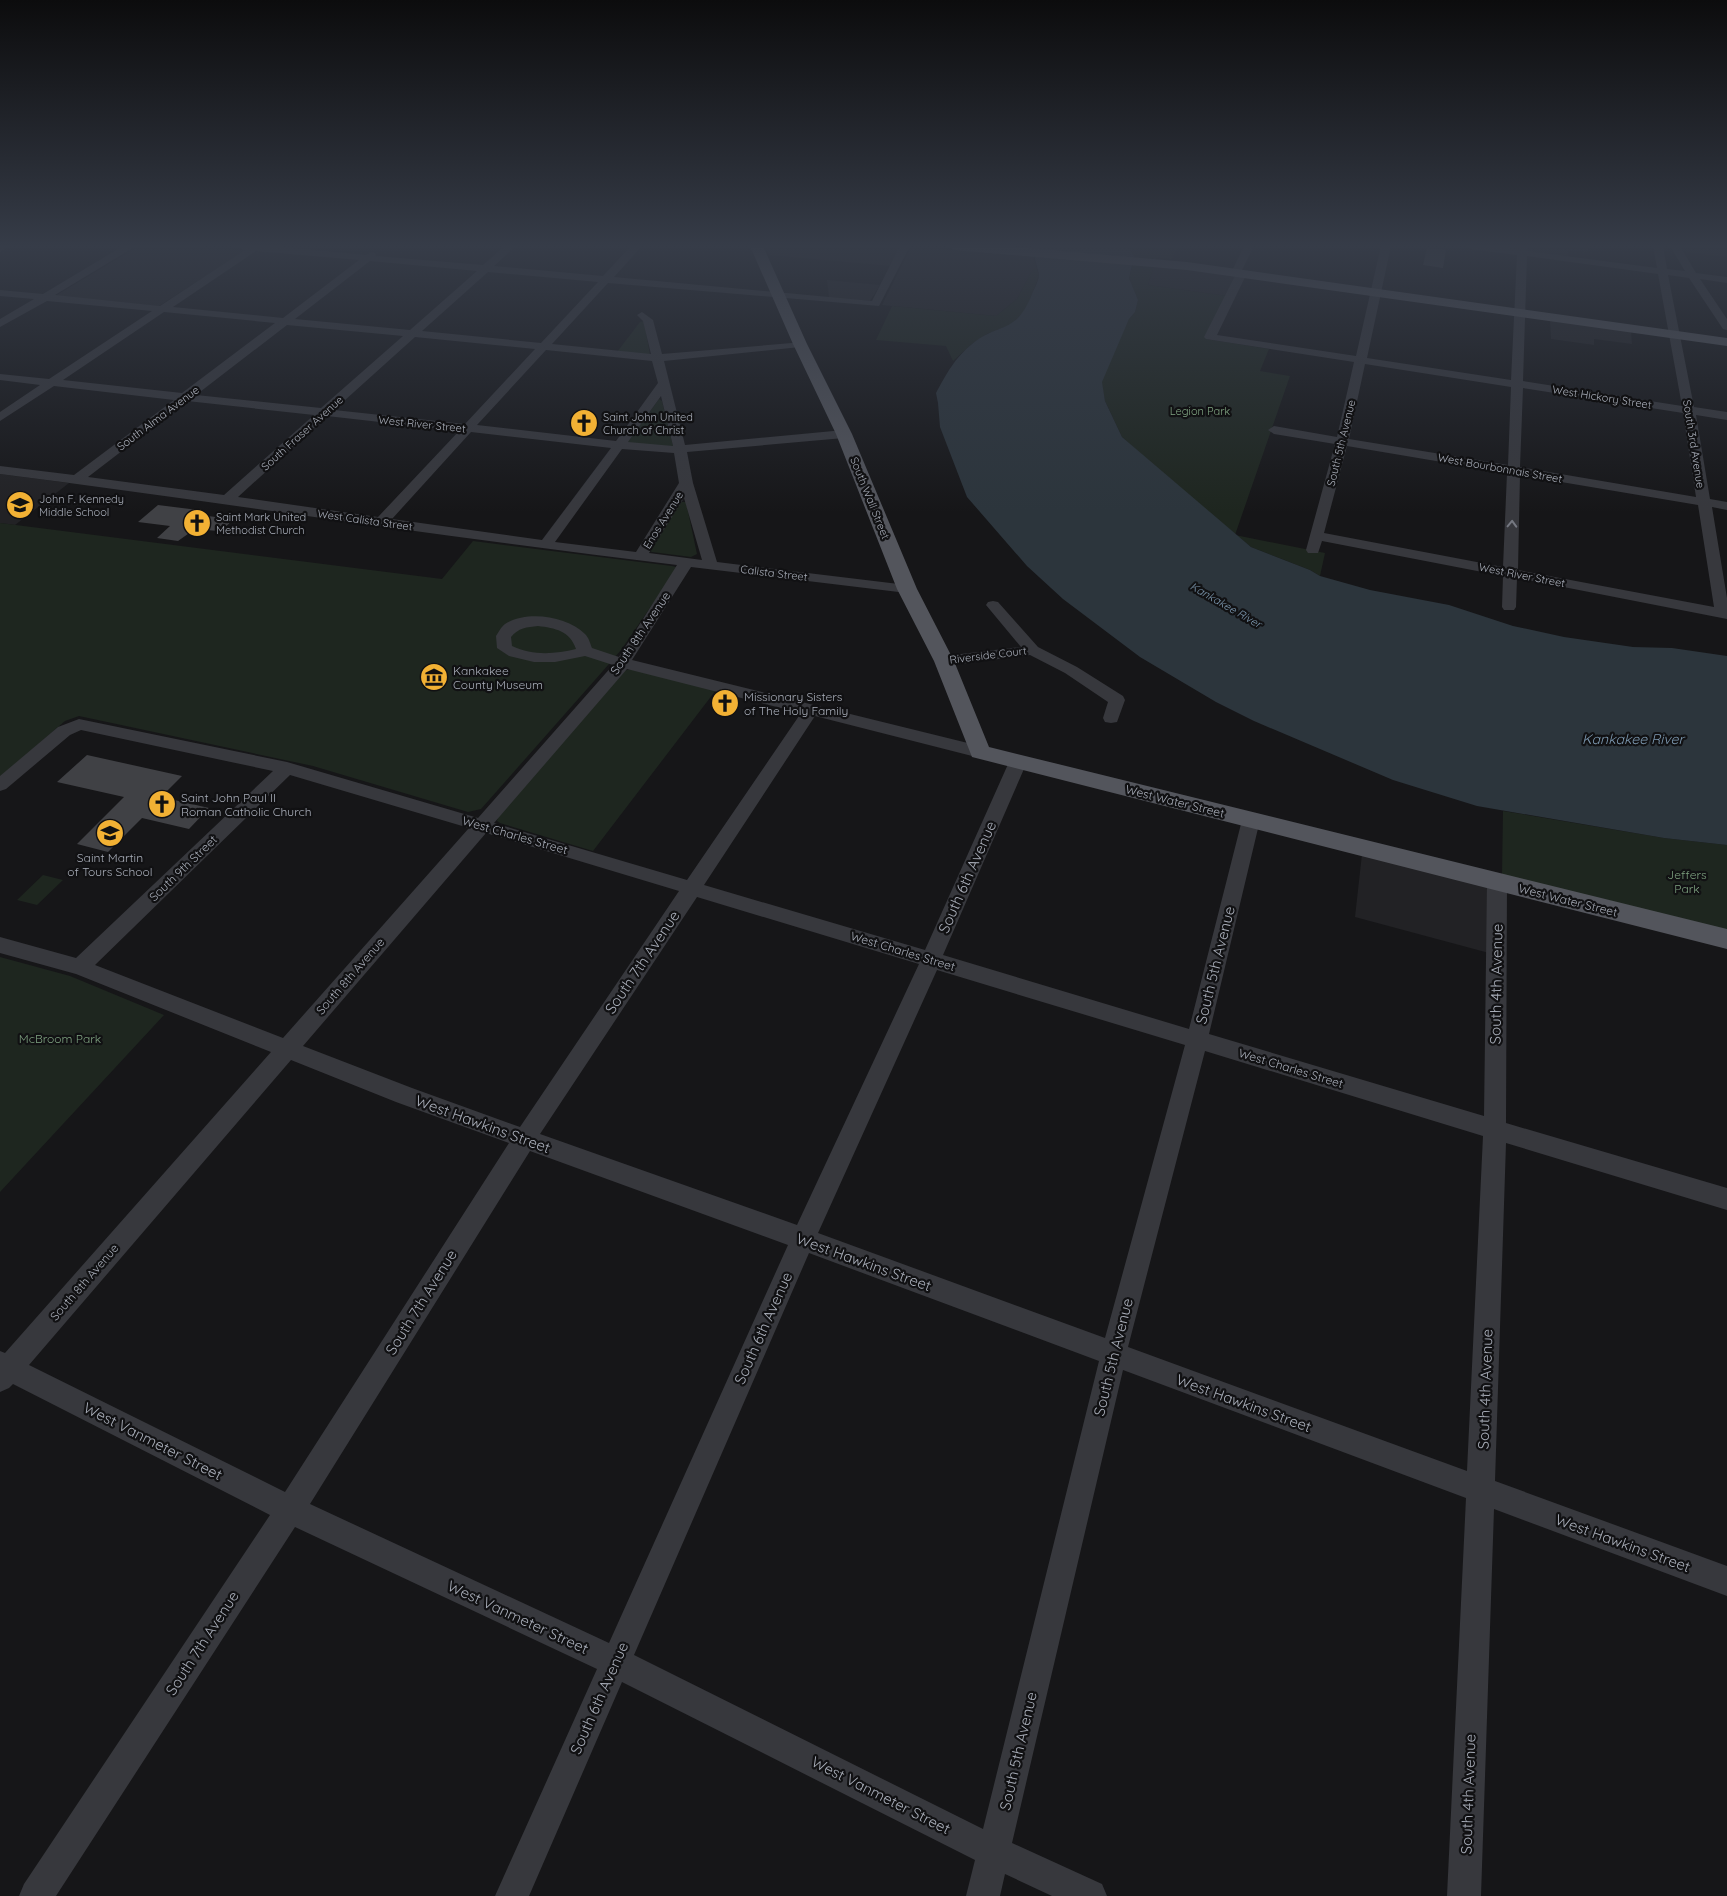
<svg xmlns="http://www.w3.org/2000/svg" width="1727" height="1896" font-family="Quicksand,sans-serif">
<style>
.built{fill:#222225}
.green{fill:#1e261f}
.water{fill:#2c353c}
.building{fill:#404145}
.lines{fill:none;stroke-linecap:round;stroke-linejoin:round}
.minor{fill:#37383d;fill-rule:evenodd}
.major{fill:#53555c;fill-rule:evenodd}
.oneway{stroke:#757881}
.labels{text-anchor:middle;dominant-baseline:central;stroke-width:4.5;stroke-linejoin:round;paint-order:stroke}
.far-street-label{font-size:11px;fill:#a8adb8;stroke:#111113}
.far-park-label{font-size:11px;fill:#7fa381;stroke:#111113}
.far-poi-label{font-size:11px;fill:#a8adb8;stroke:#111113;text-anchor:start}
.far-water-label{font-size:11px;font-style:italic;fill:#7f9bb3;stroke:#111113}
.street-label{font-size:12px;fill:#a8adb8;stroke:#111113}
.poi-label{font-size:12px;fill:#a8adb8;stroke:#111113;text-anchor:start}
.park-label{font-size:12px;fill:#7fa381;stroke:#111113}
.water-label{font-size:14px;font-style:italic;fill:#7f9bb3;stroke:#111113}
.near-street-label{font-size:15px;fill:#a8adb8;stroke:#111113}
</style>
<rect width="100%" height="100%" fill="#161618"/>
<path class="built" d="M139,246H199L245,251L159,306L55,296Z
M764,246H899L900,247L891,266L769,255Z
M1485,246H1588V252L1568,250V257Z
M1682,246H1727V257L1685,252Z
M914,247L1033,255L1037,269H1033L1017,299L996,316L882,305L910,249Z
M1154,265L1238,276L1227,296L1148,285Z
M827,280L880,285L870,301L829,298Z
M1550,320L1631,331L1632,344L1594,339V345L1551,339Z
M0,474L69,483L15,525L0,523Z
M1362,854L1487,887L1489,953L1355,917Z"/>
<path class="green" d="M1129,246H1179L1171,259L1158,257L1156,259L1134,258Z
M1133,263L1154,265L1148,285L1227,296L1206,339L1269,349L1260,371L1290,376L1235,535L1325,553L1320,576L1310,570L1251,547L1166,477L1122,437L1105,401L1101,379L1129,319L1135,312L1138,300L1129,278Z
M1033,269H1037L1039,276L1025,312L1010,325L987,334L973,343L953,361L946,346L876,340L892,306L996,316L1017,299Z
M644,321L650,355L617,352L640,322Z
M659,399L662,401L673,446L671,448L627,443Z
M680,502H686L697,554L691,557L652,552L650,551Z
M0,523L442,579L473,541L672,566L676,567V570L621,650L602,672L481,809L468,812L313,766L79,716L65,721L0,777Z
M631,669L716,690L593,851L500,823L497,821L498,817L623,671Z
M1503,811L1664,838L1727,845V931L1502,875Z
M43,875L63,880L37,905L17,900Z
M0,957L70,976L164,1015L0,1192Z"/>
<path class="water" d="M1034,246H1129L1134,257L1129,278L1138,300L1135,312L1129,319L1102,382L1105,401L1122,437L1251,547L1310,570L1320,576L1370,590L1449,605L1513,626L1564,637L1633,647L1672,648L1727,656V845L1664,838L1477,806L1393,780L1254,721L1216,702L1140,657L1063,599L1027,566L967,497L940,427L938,403L936,393C947,373 954,359 972,344C999,322 1016,335 1032,294C1034,289 1038,282 1039,276C1039,270 1033,258 1034,246Z"/>
<path class="building" d="M1427,248L1446,250L1443,268L1423,265Z
M158,505L198,510L195,512L201,513L198,515L234,519L222,530L218,531L195,529L178,541L157,538L170,526L138,522Z
M87,755L182,776L161,797L209,808L189,829L142,818L108,852L77,844L124,797L57,782Z"/>
<g class="lines">
<path class="minor" d="M0,246H9L0,252Z
M123,246H136L55,295L160,306L245,250L231,246H273L366,255L372,252L375,253L376,256L483,265L505,246H516L494,266L603,276L631,246H642L614,277L872,301L900,246H910L879,306L608,283L552,344L651,354L643,321L637,315L642,312L653,320L662,354L804,342L806,344L804,346L800,347L664,361L685,445L844,430L850,434L844,438L687,452L693,483L717,562L907,585L912,586L914,589L912,592L907,593L691,567L632,660L980,746L986,748L989,752L986,756L980,758L815,716L704,885L925,950L1009,762L1012,758L1018,756L1024,758L1027,762L943,955L1189,1029L1242,820L1245,815L1251,814L1257,815L1260,820L1209,1034L1484,1116L1487,882L1490,877L1497,875L1504,877L1507,882L1506,1123L1727,1188V1210L1506,1143L1495,1481L1727,1566V1596L1494,1509L1481,1896H1447L1466,1498L1123,1370L1012,1843L1102,1884L1107,1896H1052L1005,1874L1000,1896H966L975,1860L622,1682L529,1896H495L597,1669L295,1527L56,1896H19L24,1884L270,1515L13,1384L9,1388L0,1392V1351L5,1353L271,1052L76,974L0,953V937L76,958L273,771L81,730L70,735L6,789L0,791V776L58,727L79,719L287,762L478,818L613,665L585,656L555,662H534L509,656L497,648L496,636C498,633 501,627 505,624C527,610 567,616 585,634C589,638 590,643 592,648L619,657L677,565C451,538 226,503 0,474V466L74,475L174,400L54,386L0,421V412L40,385L0,380V374L49,379L152,311L47,301L0,327V319L34,299L0,296V290L43,294ZM256,251L359,260L283,318L173,307ZM370,261L477,271L410,330L295,319ZM488,272L598,282L541,343L422,331ZM164,312L275,323L182,393L63,380ZM287,325L403,336L321,408L196,395ZM415,337L535,349L465,424L334,410ZM546,350L652,361L658,383L616,441L477,425ZM661,396L673,446L628,442ZM187,401L314,415L224,495L88,477ZM327,416L459,431L378,517L238,497ZM471,432L611,448L542,540L392,519ZM622,449L674,453L679,483L636,552L555,542ZM684,498L702,560L649,553ZM538,626C555,628 570,631 576,649C555,654 533,656 512,646L511,637C518,628 527,627 538,626ZM627,669L801,713L687,880L494,823ZM290,775L469,828L283,1038L95,965ZM486,833L679,891L520,1127L412,1088L303,1046ZM697,897L919,964L797,1225L540,1134ZM937,970L1185,1045L1105,1338L818,1233ZM1205,1051L1483,1136L1467,1471L1128,1347ZM291,1060L396,1102L509,1143L285,1492L29,1365ZM530,1151L788,1245L609,1643L310,1504ZM809,1253L1099,1361L983,1829L634,1655Z
M1244,246H1254L1242,270L1247,273L1217,335L1356,356L1381,246H1391L1367,358L1511,380L1517,255L1470,249L1465,246H1496L1517,249V246H1527V251L1657,268L1653,246H1663L1667,269L1685,271L1670,246H1680L1696,273L1727,277V283L1700,279L1727,319V330L1723,329L1689,278L1668,275L1694,407L1727,412V420L1696,415L1710,499L1727,502V510L1712,507L1727,598V619L1517,578L1516,607L1514,610H1504L1502,607L1503,576L1322,541L1318,553H1308L1306,550L1335,444L1274,434L1268,430L1274,426L1337,437L1354,362L1206,339L1204,337L1235,276L1231,273ZM1527,256L1658,274L1682,406L1523,381ZM1365,364L1511,387L1508,465L1349,439ZM1523,388L1683,413L1696,497L1520,467ZM1347,446L1507,473L1503,567L1324,533ZM1520,475L1698,505L1714,607L1518,570Z
M993,601L998,602L1038,647L1077,667L1123,696L1125,700L1117,722L1111,723L1105,722L1103,718L1108,702L1065,673L1030,655L944,666L938,664L936,661L938,658L944,656L1021,647L986,605L988,602Z"/>
<path class="major" d="M750,246H763L807,344L852,434L917,589L954,661L989,747L1727,929V949L972,757L934,661L897,589L836,434L793,344Z
M948,246H1004L1187,262L1727,338V346L1187,270L954,250Z"/>
</g>
<defs><path id="oneway-chevron" d="M-2-3.5L2.5 0L-2 3.5" fill="none" stroke-width="1.6" stroke-linecap="round" stroke-linejoin="round" transform="scale(1.25)"/></defs>
<use class="oneway" href="#oneway-chevron" transform="translate(1512 524) rotate(-88)"/>
<linearGradient id="sky" x2="0" y2="1"><stop stop-color="#0c0c0d"/><stop offset="0.48" stop-color="#363c48"/><stop offset="1" stop-color="#363c48" stop-opacity="0"/></linearGradient>
<rect width="1727" height="512" fill="url(#sky)"/>
<defs>
<g id="church-disc" transform="scale(1.4375)"><circle r="9.5" fill="#f2b134" stroke="#111113"/><path d="M-1.2-6h2.4v3.5h3.3v2.4h-3.3V6h-2.4V-.1h-3.3v-2.4h3.3Z" fill="#111"/></g>
<g id="school-disc" transform="scale(1.4375)"><circle r="9.5" fill="#f2b134" stroke="#111113"/><path d="M0-5L7-2L0 1L-7-2ZM-4 1L0 2.5L4 1V4Q0 6-4 4Z" fill="#111"/></g>
<g id="museum-disc" transform="scale(1.4375)"><circle r="9.5" fill="#f2b134" stroke="#111113"/><path d="M0-6L6-3V-2H-6V-3ZM-5-1h2V3h-2ZM-1-1h2V3h-2ZM3-1h2V3H3ZM-6 4H6V6H-6Z" fill="#111"/></g>
</defs>
<g fill-rule="evenodd">
<use href="#church-disc" x="584" y="423"/>
<use href="#school-disc" x="20" y="505"/>
<use href="#church-disc" x="197" y="523"/>
<use href="#museum-disc" x="434" y="677"/>
<use href="#church-disc" x="725" y="703"/>
<use href="#church-disc" x="162" y="804"/>
<use href="#school-disc" x="110" y="833"/>
</g>
<g class="labels">
<g class="far-street-label">
<text transform="translate(1602 397) rotate(9)">West Hickory Street</text>
<text transform="translate(158 418) rotate(-37)">South Alma Avenue</text>
<text transform="translate(422 424) rotate(6)">West River Street</text>
<text transform="translate(302 433) rotate(-42)">South Fraser Avenue</text>
<text transform="translate(1341 443) rotate(-76)">South 5th Avenue</text>
<text transform="translate(1694 444) rotate(81)">South 3rd Avenue</text>
<text transform="translate(1500 468) rotate(10)">West Bourbonnais Street</text>
<text transform="translate(870 498) rotate(68)">South Wall Street</text>
<text transform="translate(365 520) rotate(8)">West Calista Street</text>
<text transform="translate(663 520) rotate(-58)">Enos Avenue</text>
<text transform="translate(774 573) rotate(7)">Calista Street</text>
<text transform="translate(1522 575) rotate(11)">West River Street</text>
<text transform="translate(988 655) rotate(-7)">Riverside Court</text>
</g>
<g class="far-park-label">
<text x="1200" y="411">Legion Park</text>
</g>
<g class="far-poi-label">
<text x="603" y="417">Saint John United<tspan x="603" dy="13">Church of Christ</tspan></text>
<text x="39" y="499">John F. Kennedy<tspan x="39" dy="13">Middle School</tspan></text>
<text x="216" y="517">Saint Mark United<tspan x="216" dy="13">Methodist Church</tspan></text>
</g>
<g class="far-water-label">
<text transform="translate(1226 605) rotate(30)">Kankakee River</text>
</g>
<g class="street-label">
<text transform="translate(640 633) rotate(-56)">South 8th Avenue</text>
<text transform="translate(1175 801) rotate(14)">West Water Street</text>
<text transform="translate(515 835) rotate(16)">West Charles Street</text>
<text transform="translate(183 868) rotate(-44)">South 9th Street</text>
<text transform="translate(1568 900) rotate(14)">West Water Street</text>
<text transform="translate(903 951) rotate(17)">West Charles Street</text>
<text transform="translate(350 976) rotate(-49)">South 8th Avenue</text>
<text transform="translate(1291 1068) rotate(17)">West Charles Street</text>
<text transform="translate(84 1282) rotate(-49)">South 8th Avenue</text>
</g>
<g class="poi-label">
<text x="453" y="670">Kankakee<tspan x="453" dy="14">County Museum</tspan></text>
<text x="744" y="696">Missionary Sisters<tspan x="744" dy="14">of The Holy Family</tspan></text>
<text x="181" y="797">Saint John Paul II<tspan x="181" dy="14">Roman Catholic Church</tspan></text>
<text x="110" y="857" text-anchor="middle">Saint Martin<tspan x="110" dy="14">of Tours School</tspan></text>
</g>
<g class="park-label">
<text x="1687" y="874">Jeffers<tspan x="1687" dy="14">Park</tspan></text>
<text x="60" y="1038">McBroom Park</text>
</g>
<g class="water-label">
<text x="1633" y="739">Kankakee River</text>
</g>
<g class="near-street-label">
<text transform="translate(967 877) rotate(-66)">South 6th Avenue</text>
<text transform="translate(642 962) rotate(-56)">South 7th Avenue</text>
<text transform="translate(1215 965) rotate(-76)">South 5th Avenue</text>
<text transform="translate(1496 984) rotate(-89)">South 4th Avenue</text>
<text transform="translate(483 1124) rotate(20)">West Hawkins Street</text>
<text transform="translate(864 1262) rotate(20)">West Hawkins Street</text>
<text transform="translate(421 1302) rotate(-58)">South 7th Avenue</text>
<text transform="translate(763 1328) rotate(-66)">South 6th Avenue</text>
<text transform="translate(1113 1357) rotate(-76)">South 5th Avenue</text>
<text transform="translate(1485 1389) rotate(-88)">South 4th Avenue</text>
<text transform="translate(1244 1403) rotate(20)">West Hawkins Street</text>
<text transform="translate(153 1441) rotate(27)">West Vanmeter Street</text>
<text transform="translate(1623 1543) rotate(20)">West Hawkins Street</text>
<text transform="translate(518 1617) rotate(25)">West Vanmeter Street</text>
<text transform="translate(202 1643) rotate(-57)">South 7th Avenue</text>
<text transform="translate(599 1698) rotate(-66)">South 6th Avenue</text>
<text transform="translate(1018 1751) rotate(-77)">South 5th Avenue</text>
<text transform="translate(1468 1794) rotate(-88)">South 4th Avenue</text>
<text transform="translate(881 1795) rotate(27)">West Vanmeter Street</text>
</g>
</g>
</svg>
